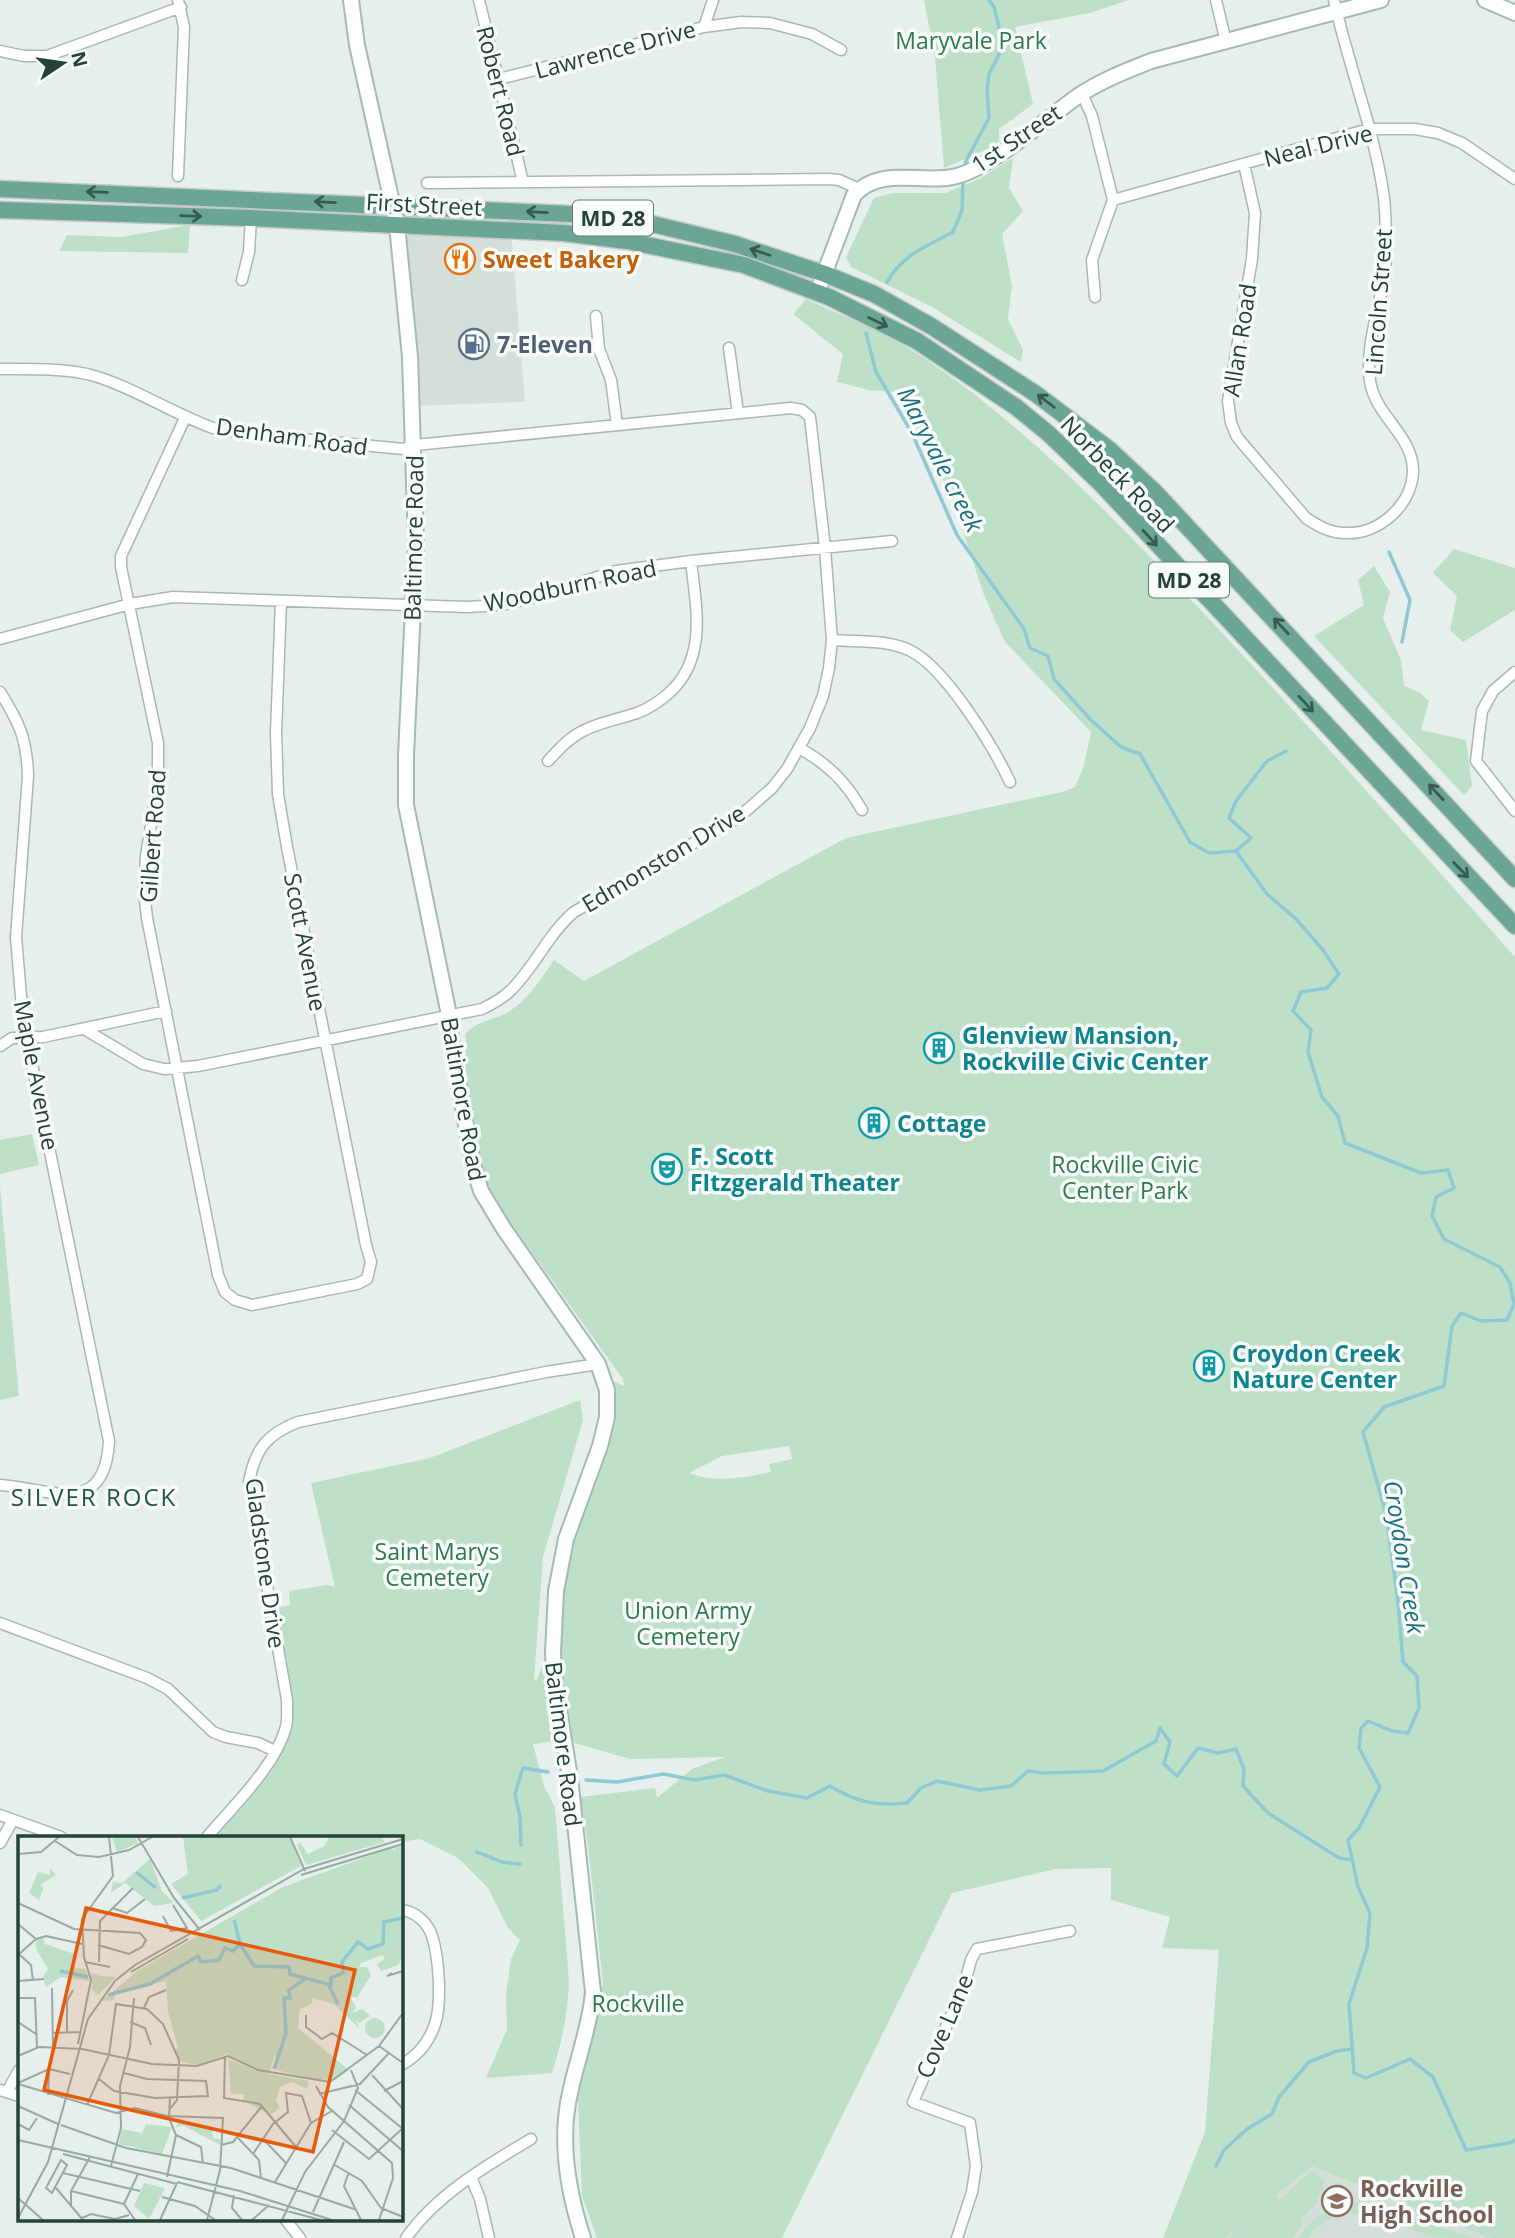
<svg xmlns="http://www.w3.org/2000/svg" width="1515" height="2238" font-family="'Open Sans',sans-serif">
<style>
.built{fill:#d4dfda}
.green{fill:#bfe0c8;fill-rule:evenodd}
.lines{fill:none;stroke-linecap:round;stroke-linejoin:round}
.stream{stroke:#8ec9d4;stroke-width:3.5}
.street-casing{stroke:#a8b8b2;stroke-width:13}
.secondary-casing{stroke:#a4bbb3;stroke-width:18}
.primary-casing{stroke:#c2cac8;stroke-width:19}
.street{stroke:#fff;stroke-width:10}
.secondary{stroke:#fff;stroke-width:14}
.primary{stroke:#6aa596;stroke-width:16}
.oneway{stroke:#365b51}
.labels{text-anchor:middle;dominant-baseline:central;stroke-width:7;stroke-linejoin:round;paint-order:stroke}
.shield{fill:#f7fbf9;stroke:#637a73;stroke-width:2}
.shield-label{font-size:21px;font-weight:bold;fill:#24423a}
.park-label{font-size:23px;fill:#2d7a4b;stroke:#f7fbf9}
.street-label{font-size:23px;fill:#24423a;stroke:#f7fbf9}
.food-label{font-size:23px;font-weight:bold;fill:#c56008;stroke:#f7fbf9;text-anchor:start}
.service-label{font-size:23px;font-weight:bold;fill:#4e5e75;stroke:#f7fbf9;text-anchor:start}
.culture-label{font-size:23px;font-weight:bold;fill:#0d838f;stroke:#f7fbf9;text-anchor:start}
.education-label{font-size:23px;font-weight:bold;fill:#785e54;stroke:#f7fbf9;text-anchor:start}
.water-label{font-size:24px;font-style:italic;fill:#1c6f80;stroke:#f7fbf9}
.neighbourhood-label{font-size:24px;letter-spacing:2px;fill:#1f5548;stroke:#f7fbf9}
.inset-river{fill:none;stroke:#8ec9d4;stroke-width:3.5}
.inset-road{fill:none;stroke:#98aaa4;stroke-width:2}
.view{fill:#e8590c;fill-opacity:0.15;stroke:#e8590c;stroke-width:3.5}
.inset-edge{fill:none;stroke:#24423a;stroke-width:3.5}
</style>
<rect width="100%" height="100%" fill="#e6efeb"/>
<path class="built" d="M397,225L511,230L525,402L413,406Z
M1317,2152L1505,2238H1217Z"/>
<path class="green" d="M924,0H1129L1090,13L1015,27L1033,104L999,129V144L944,168L935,57Z
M1013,158L1009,188L1023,211L1002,234L1012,286L1008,319L1023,350L1021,362L932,307L851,267L846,257L874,198L893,193H945L979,179Z
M190,225L188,253L59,251L67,235L121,237Z
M806,299C839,315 876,327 907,347C1024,421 1118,523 1213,623C1315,733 1415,844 1515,957V2238H1491L1312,2166L1275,2196L1279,2200L1312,2170L1324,2181L1323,2190L1316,2197L1319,2200L1300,2221L1303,2224L1293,2238H1229L1241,2225L1225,2238H1163L1205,2132L1219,1950L1162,1948L1170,1917L1111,1900V1868L1056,1869L952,1893L782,2238H597L582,2196L578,2097L603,1983L588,1845L580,1797L655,1788L657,1798L692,1769L725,1757L630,1759L564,1740L533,1744L544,1786L555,1808L569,1981C568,2013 562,2042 552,2073L486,2078L507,2029L506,1994L511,1959L520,1940L508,1928L488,1888L458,1858L420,1839L401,1842V1837H222L213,1830L259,1776L286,1726L271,1609L290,1605L289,1591L327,1585L335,1587L311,1483L430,1458L580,1400L583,1420L543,1557L534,1680H537L553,1637L556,1591L600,1446L603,1376L624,1386L623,1379L486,1189L462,1048L467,1045L465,1035C474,1021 496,1020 510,1011C529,998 541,979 554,960L584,981L846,838L1062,792L1075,787L1083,769L1091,732L1005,642L984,595L951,495L897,392L869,390L837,382L843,354L793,314ZM789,1446L792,1459L769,1464L771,1472C744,1478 716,1483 689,1473L722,1456Z
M1454,549L1515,568V610L1463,642L1450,630L1457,596L1433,573Z
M1374,566L1390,592L1383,618L1401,660L1404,686L1419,692L1429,701L1421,730L1466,740L1472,786L1464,795L1314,636L1364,605L1358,580Z
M32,1134L39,1165L0,1174V1140Z
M0,1186L19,1396L0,1400Z
M1344,2202L1366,2203L1473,2238C1461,2238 1446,2238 1434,2237C1391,2225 1342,2191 1308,2238H1299C1311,2219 1324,2211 1344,2202Z"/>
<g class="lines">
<path class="stream" d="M964,169L966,161L989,118L987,91L989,74L999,55V27L994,7L989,0
M887,282C904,253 926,247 953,232L962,210L963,180
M866,333L876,372L912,433L957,535L1024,629L1030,648L1048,656L1054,679L1090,719L1121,747L1140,754L1190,842L1209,853L1236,851L1267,894L1296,919L1323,950L1339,974L1327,988L1301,992L1293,1011L1311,1030L1308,1052L1322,1097L1338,1116L1345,1143L1421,1173L1448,1170L1454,1188L1436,1197L1432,1216L1444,1239L1500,1267L1510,1283L1514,1304L1507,1320L1481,1321L1461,1313L1452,1326L1444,1386L1384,1407L1363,1432L1386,1514L1398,1601L1403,1662L1417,1676L1419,1708L1408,1733L1392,1731L1368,1721L1361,1728L1359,1748L1380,1787L1359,1828L1348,1840L1358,1887L1370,1913L1367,1948L1349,2004L1354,2073L1366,2078L1410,2059L1433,2077L1466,2150L1509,2143L1515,2140
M1389,552L1410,600L1402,642
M1236,851L1251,838L1229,818L1236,801L1267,761L1286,751
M586,1780L617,1782L663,1774L695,1780L724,1775L768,1791L807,1798L830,1786C858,1803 876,1806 907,1803L921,1788L937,1781L980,1790L1011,1786L1028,1771L1044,1773L1103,1771L1156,1741L1160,1728L1170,1742L1164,1764L1177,1776L1198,1748L1218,1753L1236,1749L1244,1769L1243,1786L1268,1813L1339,1858L1352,1860
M521,1845L520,1817L515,1794L523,1768L548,1772
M477,1852L502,1862L520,1864
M1216,2166L1224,2150L1247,2129L1272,2114L1279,2097L1309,2062L1337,2051L1352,2049"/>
<g class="street-casing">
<path id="street" d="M178,0L184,27L178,176
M479,0L523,182
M1216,0L1226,42
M704,27L713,0
M0,51L24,56H47L181,7
M499,79L704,27L741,22L770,23L812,34L841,50
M1082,94L1092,116L1113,200L1092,260L1095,297
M1244,164L1255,213L1252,259L1228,401L1231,423L1237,437L1306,518C1318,526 1330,533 1345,533C1378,535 1412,506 1413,471C1413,435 1375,416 1370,381C1364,338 1387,293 1386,249C1386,230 1386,210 1383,191C1373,126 1348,64 1334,0
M427,183L829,179L839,180L859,189
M1113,200L1369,129H1415L1438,133L1462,143L1515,179
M242,280L249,252L251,218
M596,316L599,349L611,380L617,425
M729,348L738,413
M0,369C29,369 59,368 87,374C128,384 171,413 213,428L250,434L403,449L415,445L791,408L802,410L810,417L825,548L832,640L829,668L823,696L810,728L787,769L772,788L739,817L574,912C548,934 535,967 510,991C502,999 492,1004 482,1009L198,1066L164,1069L143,1064L84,1029
M185,418L121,556V567L158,743V782L146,856L144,890L147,918L218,1275L225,1292L235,1300L252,1305L357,1284L367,1279L371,1262L366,1245L287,847L278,794L276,733L281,601
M0,639L130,604L173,597L467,607L501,605L532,598L616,571L691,561L892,541
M832,640C858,642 887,639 911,651C946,669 993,746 1010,782
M1515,672L1493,691L1482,711L1476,761L1515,811
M0,692C19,722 27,739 28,776L16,937L23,1020L109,1441C105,1520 48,1488 0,1485
M799,748C828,764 846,782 862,810
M548,761C558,750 568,739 581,732C597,723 619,719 637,713C650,708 659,702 669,693C708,658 696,607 691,561
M0,1046L12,1038L43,1037L166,1011
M0,1623L147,1678L168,1689L213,1732L226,1737L258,1743L275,1751
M0,1815L61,1837
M207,1837C233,1806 275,1767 286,1727C288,1719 287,1708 287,1700L249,1482C255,1449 267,1434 298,1422L546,1372L598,1364
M0,1843L13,1820
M401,1910C415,1911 428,1923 432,1936C439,1957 442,2003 435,2024C429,2042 418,2056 401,2065
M0,2090L19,2096
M7,2092L19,2070
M471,2177L480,2199L489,2238
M285,2219L300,2238
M406,2238C436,2195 486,2166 531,2139
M957,2238L972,2192L976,2166L970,2123L913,2102L964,1986L971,1960L977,1949L1070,1931"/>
</g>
<g class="secondary-casing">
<path id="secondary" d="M351,0L357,45L397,225L410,357L416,544L406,755V805L449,1015L451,1039L473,1165L481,1191L504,1229L598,1364L607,1390V1417L600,1446L566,1539L556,1591L553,1653L555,1686L570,1777L593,1992C590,2027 577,2059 570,2093C559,2141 568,2192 583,2238
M1485,0L1515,13
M817,293L854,195C881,165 923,185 957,176C993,166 1046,119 1078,96C1100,81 1126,71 1151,61L1381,0"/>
</g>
<g class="primary-casing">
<path id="primary" d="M0,189L593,215L644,222L735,244L825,274L874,294L931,326L1036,394L1110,450L1155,492L1515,879
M0,210L251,218L564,233L627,241L744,265L829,297L917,341L1016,407L1049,434L1102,485L1515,926"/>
</g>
<use href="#street" class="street"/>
<use href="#secondary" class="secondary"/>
<use href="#primary" class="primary"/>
</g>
<defs><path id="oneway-shaft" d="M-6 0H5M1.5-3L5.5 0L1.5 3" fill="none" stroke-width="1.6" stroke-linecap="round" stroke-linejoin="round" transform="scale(1.75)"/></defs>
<g class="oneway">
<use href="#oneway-shaft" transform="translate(97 192) rotate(-178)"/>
<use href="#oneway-shaft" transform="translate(325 202) rotate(-177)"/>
<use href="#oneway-shaft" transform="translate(537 212) rotate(-177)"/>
<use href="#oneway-shaft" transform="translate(191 216) rotate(2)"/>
<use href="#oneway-shaft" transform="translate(760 252) rotate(-162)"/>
<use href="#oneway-shaft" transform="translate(878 322) rotate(26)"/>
<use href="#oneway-shaft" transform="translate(1046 401) rotate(-143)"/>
<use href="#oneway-shaft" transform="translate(1150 538) rotate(48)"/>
<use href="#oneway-shaft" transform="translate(1281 626) rotate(-133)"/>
<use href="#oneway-shaft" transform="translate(1306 704) rotate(47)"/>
<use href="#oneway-shaft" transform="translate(1436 792) rotate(-133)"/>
<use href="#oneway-shaft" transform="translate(1461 870) rotate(46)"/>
</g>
<defs>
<g id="restaurant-ring" transform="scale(1.575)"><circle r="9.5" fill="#f7fbf9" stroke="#e8710a" stroke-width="1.5"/><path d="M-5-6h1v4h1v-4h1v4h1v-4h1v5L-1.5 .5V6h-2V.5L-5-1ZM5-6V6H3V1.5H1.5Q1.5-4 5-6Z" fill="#e8710a"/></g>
<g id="fuel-ring" transform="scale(1.575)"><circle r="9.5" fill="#f7fbf9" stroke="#5c6f8a" stroke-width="1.5"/><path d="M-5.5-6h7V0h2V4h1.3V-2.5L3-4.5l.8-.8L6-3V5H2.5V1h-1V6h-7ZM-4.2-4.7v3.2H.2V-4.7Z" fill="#5c6f8a"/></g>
<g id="building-ring" transform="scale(1.575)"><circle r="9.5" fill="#f7fbf9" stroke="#0f9aa8" stroke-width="1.5"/><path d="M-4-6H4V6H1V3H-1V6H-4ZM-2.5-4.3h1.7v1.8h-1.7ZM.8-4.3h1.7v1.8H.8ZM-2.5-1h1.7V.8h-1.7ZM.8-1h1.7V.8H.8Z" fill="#0f9aa8"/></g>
<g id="theatre-ring" transform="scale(1.575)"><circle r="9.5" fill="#f7fbf9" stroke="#0f9aa8" stroke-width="1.5"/><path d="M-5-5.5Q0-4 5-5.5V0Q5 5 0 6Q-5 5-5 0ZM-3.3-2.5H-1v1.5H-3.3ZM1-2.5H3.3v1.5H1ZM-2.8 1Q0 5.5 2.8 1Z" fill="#0f9aa8"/></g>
<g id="school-ring" transform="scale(1.575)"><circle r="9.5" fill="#f7fbf9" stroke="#8d6e63" stroke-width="1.5"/><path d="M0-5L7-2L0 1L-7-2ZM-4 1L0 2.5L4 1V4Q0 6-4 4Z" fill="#8d6e63"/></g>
</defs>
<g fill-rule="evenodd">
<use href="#restaurant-ring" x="460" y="259"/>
<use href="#fuel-ring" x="474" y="344"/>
<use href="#building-ring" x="939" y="1048"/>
<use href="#building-ring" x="874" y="1123"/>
<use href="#theatre-ring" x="667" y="1169"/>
<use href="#building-ring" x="1209" y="1366"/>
<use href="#school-ring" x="1337" y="2201"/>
</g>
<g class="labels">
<g class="shield">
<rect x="573" y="200.5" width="80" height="35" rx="5"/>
<rect x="1149" y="562.5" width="80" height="35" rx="5"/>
</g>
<g class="shield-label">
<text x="613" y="218">MD 28</text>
<text x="1189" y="580">MD 28</text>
</g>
<g class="park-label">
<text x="971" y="40">Maryvale Park</text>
<text x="1125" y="1164">Rockville Civic<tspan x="1125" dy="26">Center Park</tspan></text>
<text x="437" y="1551">Saint Marys<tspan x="437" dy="26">Cemetery</tspan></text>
<text x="688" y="1610">Union Army<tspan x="688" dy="26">Cemetery</tspan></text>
<text x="638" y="2003">Rockville</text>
</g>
<g class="street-label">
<text transform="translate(615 49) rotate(-15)">Lawrence Drive</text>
<text transform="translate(501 91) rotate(76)">Robert Road</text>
<text transform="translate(1016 138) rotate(-34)">1st Street</text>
<text transform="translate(1318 145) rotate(-14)">Neal Drive</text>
<text transform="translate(424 204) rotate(3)">First Street</text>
<text transform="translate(1378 302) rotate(-86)">Lincoln Street</text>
<text transform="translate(1239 340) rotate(-81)">Allan Road</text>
<text transform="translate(292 436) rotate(8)">Denham Road</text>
<text transform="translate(1118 474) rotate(46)">Norbeck Road</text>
<text transform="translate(413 538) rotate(-89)">Baltimore Road</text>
<text transform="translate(570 585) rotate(-12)">Woodburn Road</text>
<text transform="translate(152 836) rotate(-86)">Gilbert Road</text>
<text transform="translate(663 858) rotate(-31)">Edmonston Drive</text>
<text transform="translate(306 942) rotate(79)">Scott Avenue</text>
<text transform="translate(37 1075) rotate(79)">Maple Avenue</text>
<text transform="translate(464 1099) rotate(80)">Baltimore Road</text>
<text transform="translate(266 1563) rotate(82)">Gladstone Drive</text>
<text transform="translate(564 1744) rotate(83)">Baltimore Road</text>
<text transform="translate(944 2026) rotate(-67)">Cove Lane</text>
</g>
<g class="food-label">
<text x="483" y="259">Sweet Bakery</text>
</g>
<g class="service-label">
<text x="497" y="344">7-Eleven</text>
</g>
<g class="culture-label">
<text x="962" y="1035">Glenview Mansion,<tspan x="962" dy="26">Rockville Civic Center</tspan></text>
<text x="897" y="1123">Cottage</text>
<text x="690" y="1156">F. Scott<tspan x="690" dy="26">FItzgerald Theater</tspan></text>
<text x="1232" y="1353">Croydon Creek<tspan x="1232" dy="26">Nature Center</tspan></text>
</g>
<g class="education-label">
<text x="1360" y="2188">Rockville<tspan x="1360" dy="26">High School</tspan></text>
</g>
<g class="water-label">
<text transform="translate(941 459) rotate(63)">Maryvale creek</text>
<text transform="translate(1405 1557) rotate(81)">Croydon Creek</text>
</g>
<g class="neighbourhood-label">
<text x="94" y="1496">SILVER ROCK</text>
</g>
</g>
<g transform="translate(18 1836)">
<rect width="385" height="385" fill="#e6efeb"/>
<path d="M94,1H118L120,7L99,16ZM165,1H271L283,30L183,85L153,48L170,38ZM311,1H363L367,6L288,29L279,9L282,6L290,18L306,10ZM385,10V121L380,129L363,135L359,128L367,123L365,119L343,127L341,131H349L353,139L339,162L341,170L338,161H332L338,171L334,177L344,173L352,180L341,187L337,183L342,193L316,168L295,162L293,168L282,173L280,192L331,234L317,244L294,243L258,234L257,218L251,238L291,245L289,253L274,246L262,251L258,265L262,272L252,279L225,264L226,258H213L210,223L242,236L209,218L182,229L163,226L157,214L160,211L150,176L148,145L98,157L95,164L84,165L119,135L265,51L373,12L378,16L376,12ZM132,23L144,55L156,67L136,70L107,47L93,57L95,46L104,47ZM32,32L38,39L22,49L26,51L21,64L11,57L20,36L32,39ZM25,101L27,108L57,118V132L67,133L72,145L43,141L28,151L25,141L30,133L18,113V103ZM73,137L82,140L98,141L80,159L74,154ZM347 192a10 10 0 1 1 20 0a10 10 0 1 1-20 0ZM163,282L167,287L194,291L195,302L202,303V309L164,289L157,292ZM128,288L154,291L144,318L101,308L104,293L124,297ZM126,347L147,352L131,383L116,370Z" fill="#bfe0c8"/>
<path class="inset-river" d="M118,36L138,52M164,62L199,54L203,49M216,84L222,107M42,135L70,141M310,148L320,168M90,159L132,148L180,120L183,126L201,124L207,112L215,115L222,108L236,130L271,131L272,138L313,149V142L325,137L324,126L340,106L350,113L365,108L366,86L385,82M256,233L268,197L266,162H272L271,154L287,143"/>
<path class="inset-road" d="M120,1L156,62L182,94M272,1L287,35M37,5L59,19L81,21L111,14L134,1M0,18L23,16L41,1M283,39L385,8M0,67L56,93L122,97L128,104L124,111L111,118L80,109M94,72L109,77L127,63M145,80L153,95L169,92L155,69M0,88L18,103M0,119L18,103L28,100L64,108M2,119L13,129L15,145M67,126L92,131M81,126L82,85L115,52M113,136L170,103M374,137L369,140L385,135M0,145L26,143M34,152L35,212M0,162H17L19,212M126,172L131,161L148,154M288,179V191L304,203L314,197L349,219M0,186L18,198M112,186L127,192L133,209M49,196V165L55,154M34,197L62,196M60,208L73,144L66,121L64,83L95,40L91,1M361,210L385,227M0,220L21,211L64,213L134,228L179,230L210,220L240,234L312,246L361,210L385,177M207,220L206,262L242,268L278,311M354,239L385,273M81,243L96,255L137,262L190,260L188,245L129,243L106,237M0,247L31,233L52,238M0,248L98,277L117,272L149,280L205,282L202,334L189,384M298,250L310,271L374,327L375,342L361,384M337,254L385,293M366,255L385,245M301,258L342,248L371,217M30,259L31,233M69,269L91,219L98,168L129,173L145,188L161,224L159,264L152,273M331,269L385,315M0,270L40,288M0,288L11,294L19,282M43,289L108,312L213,332L339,374M314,294L351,323L385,292M158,299L183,311L185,328M220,302L241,324L243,342M245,303L268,327M0,304L222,355L314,384M203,309L215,306L244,270M45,318L159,348M235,318L255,288L270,276L268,257L284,260L293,287M43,324L49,329L34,357L28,352ZM315,328L344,345L363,372L385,381M93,330L103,292L102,250L112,211L116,162M331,336L326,350L343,384M45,337L122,355M149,341L158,299L151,282L152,262M159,346L303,384M257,346L293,287L314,275M38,352L65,384M53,355L106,368M216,359L214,372L224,384M144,361L177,370L197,384M0,362L25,384M53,370V355L72,321M295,376L326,306M0,382L30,326L70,183L97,145L117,129L286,33L385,3M64,382L73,378L97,383L111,379M117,384L106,368L120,338M142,384L159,347M234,384L251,369M264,384L287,336L326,285L340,252L333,234"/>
<path class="view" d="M68,72L337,134L295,316L26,254Z"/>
<rect width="385" height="385" class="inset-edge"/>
</g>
<g transform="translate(63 63) rotate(77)" stroke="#f7fbf9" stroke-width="5" paint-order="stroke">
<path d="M0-5L12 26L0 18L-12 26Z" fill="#24423a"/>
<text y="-10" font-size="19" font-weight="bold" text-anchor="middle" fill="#24423a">N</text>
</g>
</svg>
